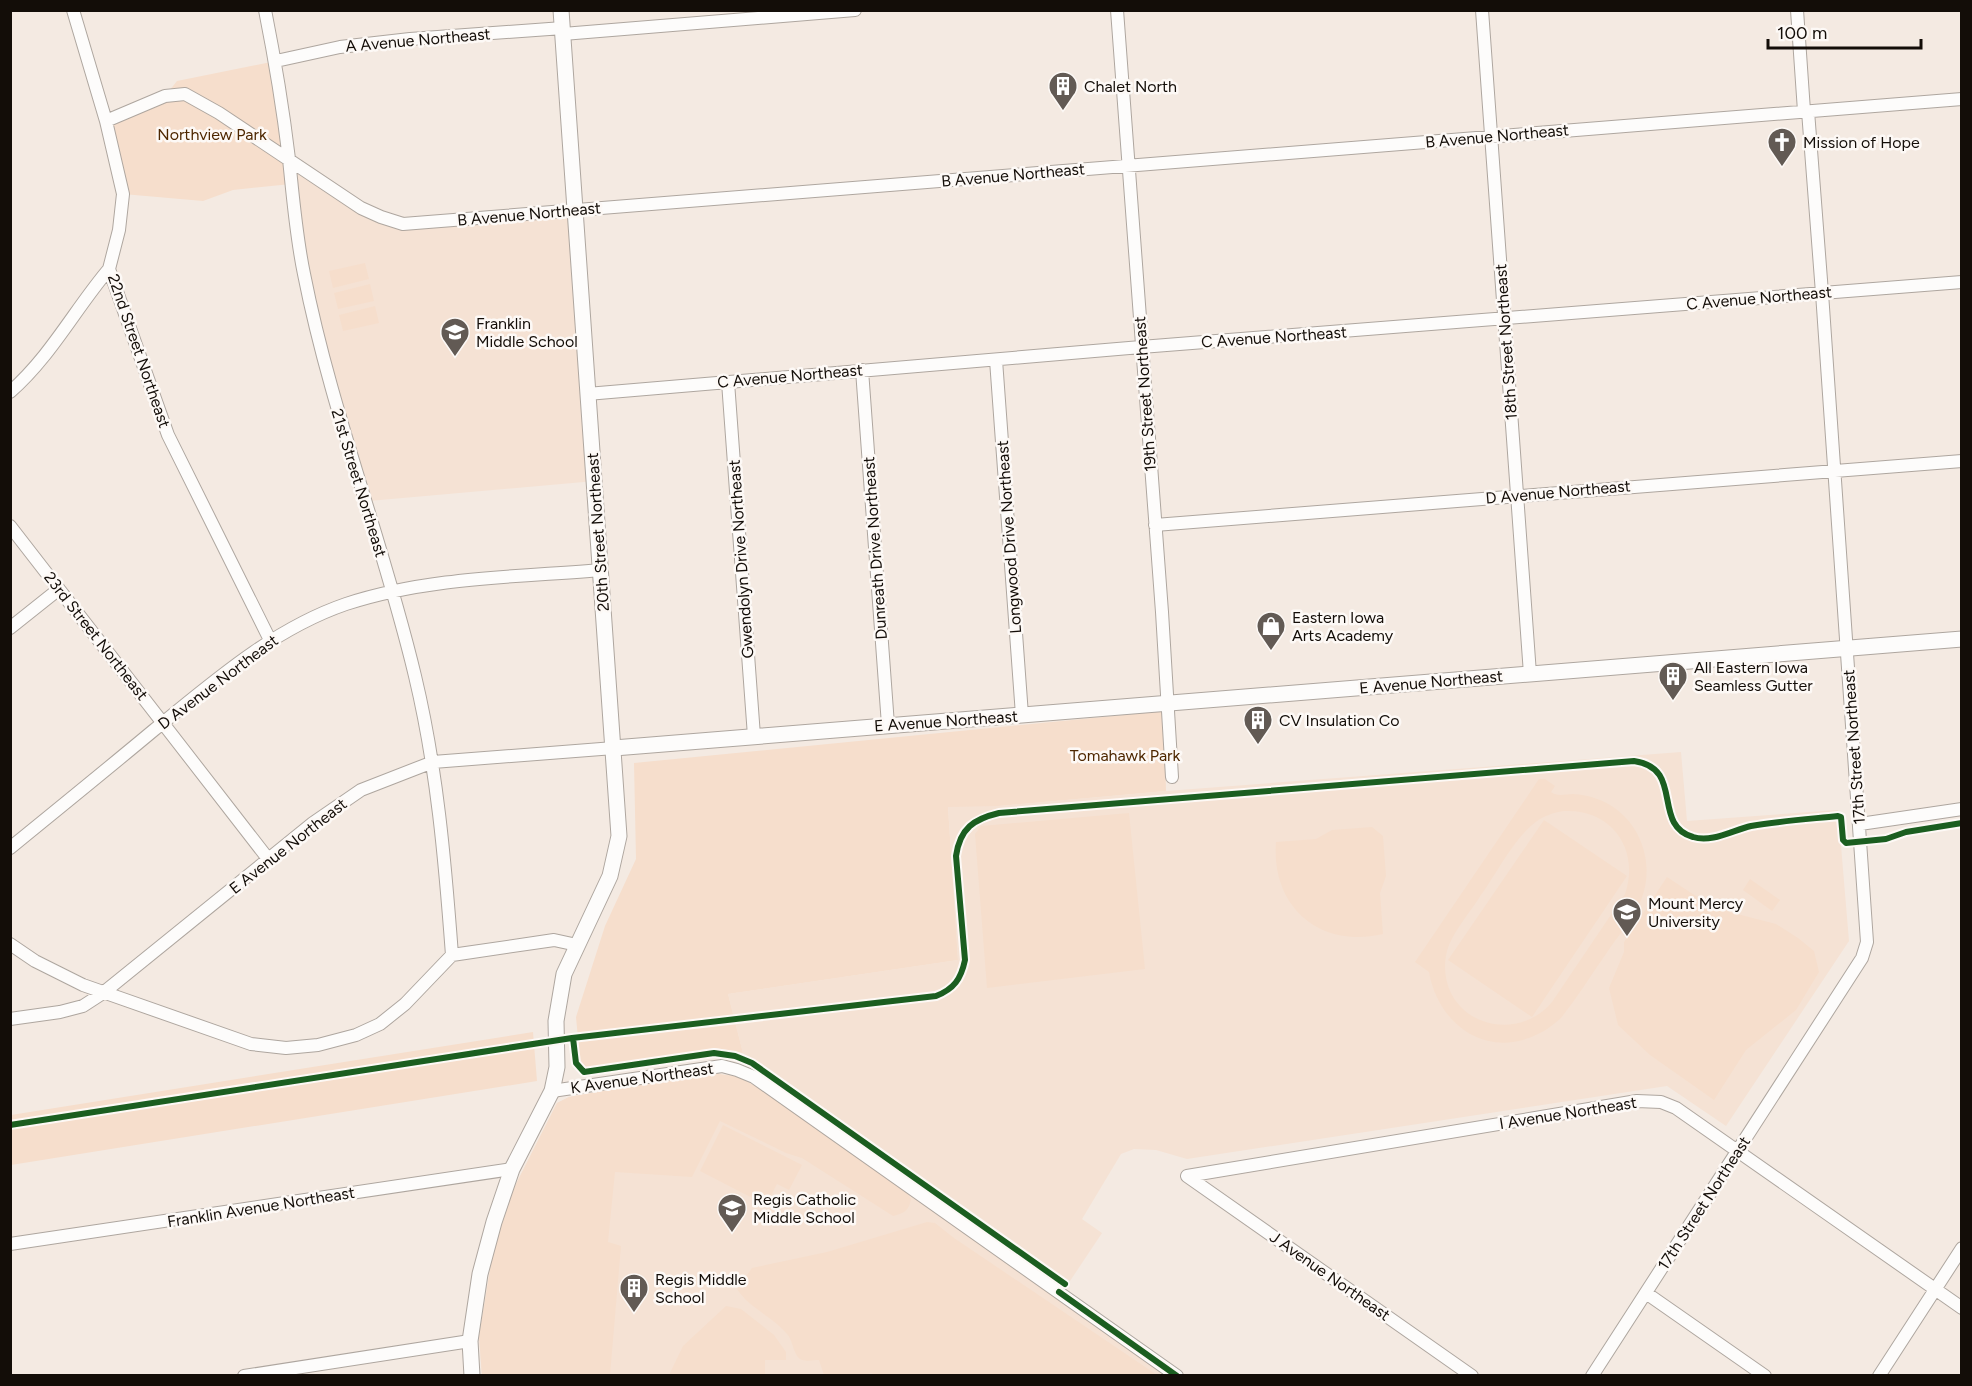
<svg xmlns="http://www.w3.org/2000/svg" width="1972" height="1386" font-family="Figtree,sans-serif">
<style>
.built{fill:#f5e2d4}
.green{fill:#f6decc;fill-rule:evenodd}
.lines{fill:none;stroke-linecap:round;stroke-linejoin:round}
.minor-casing{stroke:#aea69f;stroke-width:14}
.tertiary-casing{stroke:#aea69f;stroke-width:17}
.minor{stroke:#fdfcfb;stroke-width:12}
.tertiary{stroke:#fdfcfb;stroke-width:15}
.cycleway-casing{stroke:#fdf9f6;stroke-width:10}
.cycleway{stroke:#1b5e20;stroke-width:6}
.labels{text-anchor:middle;dominant-baseline:central;stroke-width:5;stroke-linejoin:round;paint-order:stroke}
.street-label{font-size:16px;fill:#130d08;stroke:#fdf9f6}
.poi-label{font-size:16px;fill:#130d08;stroke:#fdf9f6;text-anchor:start}
.park-label{font-size:16px;fill:#4e2700;stroke:#fdf9f6}
</style>
<rect width="100%" height="100%" fill="#f4eae2"/>
<path class="built" d="M289,159L361,208L403,224L576,210L595,481L369,501L304,274Z
M1681,752L1687,821L1838,810L1849,941L1726,1126L1667,1086L1187,1159L1156,1150L1134,1149L1121,1154L1082,1219L1102,1233L1070,1281L765,1066L743,1053L728,994L958,960L948,806H999L1166,791Z
M718,1073L759,1088L1167,1376H482L479,1336L484,1307L514,1188L557,1103L569,1097Z"/>
<path class="green" d="M276,61L291,184L233,190L203,201L123,194L106,121L165,96L177,81Z
M365,263L369,279L333,288L329,271Z
M370,284L374,301L338,309L334,293Z
M375,306L379,323L343,331L339,315Z
M1164,711L1166,791L999,806L948,807L958,960L728,994L743,1053L716,1048L587,1068L582,1065L580,1060L576,1017L605,926L636,859L634,763Z
M1539,779H1545L1555,786L1551,792C1558,797 1565,794 1573,794C1589,795 1604,800 1616,809C1644,830 1654,868 1641,900C1633,919 1617,937 1606,954C1591,975 1577,998 1561,1018C1554,1024 1547,1030 1538,1034C1486,1060 1438,1024 1429,972L1415,962ZM1565,811C1613,809 1640,851 1625,894L1552,1002C1517,1044 1447,1025 1445,968C1445,960 1446,952 1449,945C1456,928 1471,911 1481,895C1496,874 1512,842 1532,825C1541,817 1553,812 1565,811Z
M1129,813L1145,969L987,988L975,834L981,826Z
M1544,820L1627,876L1532,1017L1448,960Z
M1372,827L1383,836L1386,876L1380,893L1383,934C1320,949 1271,907 1276,842L1316,839L1332,830Z
M1667,877L1714,908L1776,924L1798,938L1814,951L1819,972L1796,1010L1746,1050L1714,1100L1650,1055L1618,1025L1609,988L1624,952V942Z
M1750,879L1780,900L1772,911L1743,890Z
M533,1032L537,1081L11,1165V1115Z
M706,1073L737,1076L759,1088L907,1192L911,1199C909,1211 904,1213 893,1216L802,1158L786,1153L720,1121L692,1177L615,1172L608,1242L621,1246L610,1375L482,1376L479,1336L493,1251L514,1188L557,1103L569,1097Z
M723,1125L802,1165L789,1190L777,1184L766,1205L700,1171Z
M927,1222L935,1223L954,1238L1157,1375L876,1376L871,1373L867,1375H824L819,1360C813,1360 805,1362 800,1359C793,1354 793,1340 787,1334C772,1316 749,1308 737,1289L752,1268L827,1252Z
M726,1306L741,1309L774,1335L786,1352V1360H765V1375H669L683,1346Z"/>
<g class="lines">
<g class="minor-casing">
<path id="minor" d="M73,10L106,121L123,194L119,230L109,269L168,435L270,640
M265,10C275,60 283,109 289,159C293,197 296,236 304,274C331,411 383,541 415,676C437,768 445,861 452,955
M1117,10L1162,612L1172,777
M1482,10L1530,674
M1797,10L1804,111
M563,34L855,10
M276,61L340,47L410,39L563,28
M106,121L165,96L185,94L219,113L361,208L381,217L403,224L1962,99
M996,360L1022,715
M862,370L888,725
M728,382L754,736
M10,392C51,356 75,309 109,269
M587,394L1141,347L1962,282
M1155,525L1962,461
M10,526L269,860
M10,628L59,589
M1860,824L1962,809
M10,848C58,809 106,770 154,730C213,682 273,629 346,604C428,577 516,577 602,570
M10,944L35,961L83,985L251,1044L286,1048L318,1045L356,1035L380,1024L405,1004L452,955L554,940L577,945
M10,1019L60,1012L83,1006L103,993L313,823L361,790L433,762L614,748
M552,1091L722,1066L737,1070L754,1077L1177,1376
M1187,1176L1637,1101L1661,1102L1676,1108L1962,1308
M1187,1176L1472,1376
M10,1244L512,1169
M1646,1293L1765,1376
M244,1376L470,1341
M1592,1376L1862,958L1867,942L1822,293L1808,111
M1879,1376L1962,1248"/>
</g>
<g class="tertiary-casing">
<path id="tertiary" d="M614,748L1962,639
M472,1376L470,1341L480,1274L494,1222L512,1169L552,1091L557,1067L556,1021L564,974L610,876L619,836L561,10"/>
</g>
<use href="#minor" class="minor"/>
<use href="#tertiary" class="tertiary"/>
<g class="cycleway-casing">
<path id="cycleway" d="M573,1038L576,1063L584,1072L714,1053L735,1056L752,1063L1065,1284
M10,1125L572,1038L936,996C954,989 961,979 965,960L956,856C960,828 974,819 999,813L1634,761C1685,768 1651,825 1693,837C1712,843 1733,830 1751,826C1780,821 1809,819 1838,816L1841,817L1843,840L1846,843L1886,839L1906,832L1962,823
M1059,1292L1177,1376"/>
</g>
<use href="#cycleway" class="cycleway"/>
</g>
<defs>
<g id="building-pin" transform="scale(1.5)"><path d="M0 17L-7.5 6A9.5 9.5 0 1 1 7.5 6Z" fill="#625a54" stroke="#fdf9f6"/><path d="M-4-6H4V6H1V3H-1V6H-4ZM-2.5-4.3h1.7v1.8h-1.7ZM.8-4.3h1.7v1.8H.8ZM-2.5-1h1.7V.8h-1.7ZM.8-1h1.7V.8H.8Z" fill="#fff"/></g>
<g id="church-pin" transform="scale(1.5)"><path d="M0 17L-7.5 6A9.5 9.5 0 1 1 7.5 6Z" fill="#625a54" stroke="#fdf9f6"/><path d="M-1.2-6h2.4v3.5h3.3v2.4h-3.3V6h-2.4V-.1h-3.3v-2.4h3.3Z" fill="#fff"/></g>
<g id="school-pin" transform="scale(1.5)"><path d="M0 17L-7.5 6A9.5 9.5 0 1 1 7.5 6Z" fill="#625a54" stroke="#fdf9f6"/><path d="M0-5L7-2L0 1L-7-2ZM-4 1L0 2.5L4 1V4Q0 6-4 4Z" fill="#fff"/></g>
<g id="shop-pin" transform="scale(1.5)"><path d="M0 17L-7.5 6A9.5 9.5 0 1 1 7.5 6Z" fill="#625a54" stroke="#fdf9f6"/><path d="M-5-2.5h2.3a2.7 3.5 0 0 1 5.4 0H5L5.5 6h-11ZM-1.5-2.5h3a1.5 2.3 0 0 0-3 0Z" fill="#fff"/></g>
<g id="university-pin" transform="scale(1.5)"><path d="M0 17L-7.5 6A9.5 9.5 0 1 1 7.5 6Z" fill="#625a54" stroke="#fdf9f6"/><path d="M0-5L7-2L0 1L-7-2ZM-4 1L0 2.5L4 1V4Q0 6-4 4Z" fill="#fff"/></g>
</defs>
<g fill-rule="evenodd">
<use href="#building-pin" x="1063" y="86"/>
<use href="#church-pin" x="1782" y="142"/>
<use href="#school-pin" x="455" y="332"/>
<use href="#shop-pin" x="1271" y="626"/>
<use href="#building-pin" x="1673" y="676"/>
<use href="#building-pin" x="1258" y="720"/>
<use href="#university-pin" x="1627" y="912"/>
<use href="#school-pin" x="732" y="1208"/>
<use href="#building-pin" x="634" y="1288"/>
</g>
<g class="labels">
<g class="street-label">
<text transform="translate(418 40) rotate(-5)">A Avenue Northeast</text>
<text transform="translate(1497 136) rotate(-5)">B Avenue Northeast</text>
<text transform="translate(1013 175) rotate(-5)">B Avenue Northeast</text>
<text transform="translate(529 214) rotate(-5)">B Avenue Northeast</text>
<text transform="translate(1759 298) rotate(-5)">C Avenue Northeast</text>
<text transform="translate(1274 337) rotate(-4)">C Avenue Northeast</text>
<text transform="translate(1506 342) rotate(-94)">18th Street Northeast</text>
<text transform="translate(139 351) rotate(71)">22nd Street Northeast</text>
<text transform="translate(790 376) rotate(-5)">C Avenue Northeast</text>
<text transform="translate(1145 394) rotate(-94)">19th Street Northeast</text>
<text transform="translate(359 483) rotate(73)">21st Street Northeast</text>
<text transform="translate(1558 492) rotate(-5)">D Avenue Northeast</text>
<text transform="translate(598 532) rotate(-94)">20th Street Northeast</text>
<text transform="translate(1009 537) rotate(-94)">Longwood Drive Northeast</text>
<text transform="translate(875 548) rotate(-94)">Dunreath Drive Northeast</text>
<text transform="translate(741 559) rotate(-94)">Gwendolyn Drive Northeast</text>
<text transform="translate(96 636) rotate(52)">23rd Street Northeast</text>
<text transform="translate(218 682) rotate(-37)">D Avenue Northeast</text>
<text transform="translate(1431 682) rotate(-5)">E Avenue Northeast</text>
<text transform="translate(946 721) rotate(-4)">E Avenue Northeast</text>
<text transform="translate(1854 747) rotate(-94)">17th Street Northeast</text>
<text transform="translate(288 846) rotate(-38)">E Avenue Northeast</text>
<text transform="translate(642 1078) rotate(-8)">K Avenue Northeast</text>
<text transform="translate(1568 1113) rotate(-9)">I Avenue Northeast</text>
<text transform="translate(1704 1203) rotate(-57)">17th Street Northeast</text>
<text transform="translate(261 1207) rotate(-9)">Franklin Avenue Northeast</text>
<text transform="translate(1330 1276) rotate(35)">J Avenue Northeast</text>
</g>
<g class="poi-label">
<text x="1084" y="86">Chalet North</text>
<text x="1803" y="142">Mission of Hope</text>
<text x="476" y="323">Franklin<tspan x="476" dy="18">Middle School</tspan></text>
<text x="1292" y="617">Eastern Iowa<tspan x="1292" dy="18">Arts Academy</tspan></text>
<text x="1694" y="667">All Eastern Iowa<tspan x="1694" dy="18">Seamless Gutter</tspan></text>
<text x="1279" y="720">CV Insulation Co</text>
<text x="1648" y="903">Mount Mercy<tspan x="1648" dy="18">University</tspan></text>
<text x="753" y="1199">Regis Catholic<tspan x="753" dy="18">Middle School</tspan></text>
<text x="655" y="1279">Regis Middle<tspan x="655" dy="18">School</tspan></text>
</g>
<g class="park-label">
<text x="212" y="134">Northview Park</text>
<text x="1125" y="755">Tomahawk Park</text>
</g>
</g>
<rect width="1972" height="1386" fill="none" stroke="#130d08" stroke-width="24"/>
<path d="M1768 39v9h153v-9" fill="none" stroke="#130d08" stroke-width="3"/>
<text x="1777" y="39" font-size="18" fill="#130d08" stroke="#fdf9f6" stroke-width="4.5" paint-order="stroke">100 m</text>
</svg>
